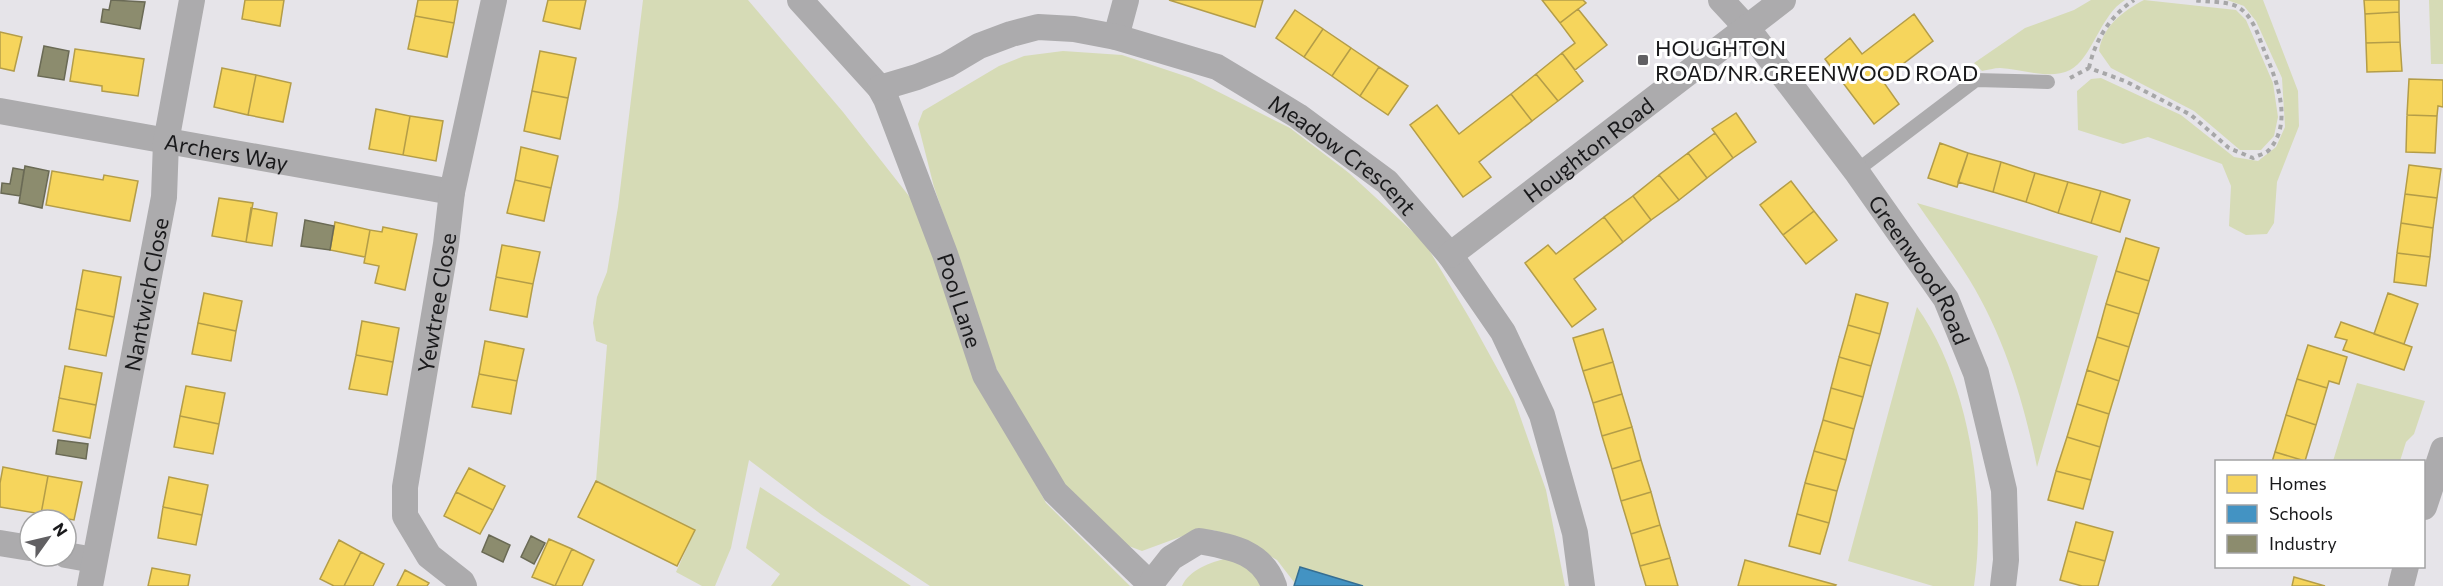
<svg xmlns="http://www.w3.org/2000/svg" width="2443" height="586" font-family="Commissioner,sans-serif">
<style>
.green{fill:#d6dbb6}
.homes{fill:#f6d55c;stroke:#b49d48;stroke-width:1.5}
.schools{fill:#4393c3;stroke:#366e91;stroke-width:1.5}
.industry{fill:#8c8c6e;stroke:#6a6a55;stroke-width:1.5}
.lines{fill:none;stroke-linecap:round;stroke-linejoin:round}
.path{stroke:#a7a7a8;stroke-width:4;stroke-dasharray:4.5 4.5;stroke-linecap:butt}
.service{stroke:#acabad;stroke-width:14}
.minor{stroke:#acabad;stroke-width:26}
.poi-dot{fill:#616063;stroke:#fff;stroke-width:2}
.labels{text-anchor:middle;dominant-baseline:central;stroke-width:6;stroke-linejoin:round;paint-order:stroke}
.poi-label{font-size:22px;fill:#19191b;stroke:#fff;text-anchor:start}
.street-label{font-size:22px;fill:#19191b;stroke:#fff}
</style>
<rect width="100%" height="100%" fill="#e6e4e9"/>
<path class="green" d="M643,0H748L843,112L916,205L977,377L1046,503L1130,586H930L822,515L749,460L731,548L715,586H702L676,572L695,530L596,481L607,345L596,341L593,323L597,297L607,272L618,207Z
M2091,0H2125C2100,15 2092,59 2070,70C2050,80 2021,69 2000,68C1994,68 1988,70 1982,71L1974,63L2025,28L2074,10Z
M2144,0L2236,10L2246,20L2273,83L2278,117L2274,136L2261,150H2240L2194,111L2111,68L2099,51C2103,26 2123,11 2144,0Z
M2227,0H2263L2298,91L2299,126L2277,182L2274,223L2267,234L2246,235L2229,226L2231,186L2222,164L2148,137L2123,144L2078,130L2077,91L2091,79L2101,78L2181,115L2234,157L2258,161L2276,147L2285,127L2282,78L2256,21L2244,6Z
M2429,0H2443V64H2431Z
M1063,51L1122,55L1191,78L1290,128L1349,173L1425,243L1470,319L1514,399L1546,490L1565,586H1363L1301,567L1293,586L1294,582L1277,560L1239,538L1213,530L1191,533L1142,551L1126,545L1062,486L996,368L934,187L918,124L923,111L999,66L1024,56Z
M1917,203L2098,256L2037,467C2024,402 2004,336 1969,279C1953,253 1934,228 1917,203Z
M1917,307C1969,380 1987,499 1974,586H1933L1848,561Z
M2357,383L2425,401L2414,434L2406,442L2400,461H2333Z
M760,487L911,586H771L780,574L746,548Z
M1227,558L1258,574L1260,586H1182C1190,569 1210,563 1227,558Z"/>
<path class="homes" d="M245,0H284L280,26L242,19Z
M418,0H458L454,23L415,16Z
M548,0H586L580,29L543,21Z
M1169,0H1263L1255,27Z
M1542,0H1583L1586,3L1560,23Z
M2364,0H2399V12L2365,14Z
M1578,9L1607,45L1575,70L1562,53L1575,43L1560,23Z
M1295,10L1323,29L1304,57L1276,38Z
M2399,12L2400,42L2366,43L2365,14Z
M1914,14L1933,41L1882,80L1899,104L1874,124L1825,59L1850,38L1862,54Z
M415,16L454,23L447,57L408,49Z
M1323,29L1351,48L1332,76L1304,57Z
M0,32L22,37L14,71L0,68Z
M2400,42L2402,71L2367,72L2366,43Z
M1351,48L1379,67L1360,96L1332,76Z
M75,49L144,59L138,96L102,91V86L70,81Z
M540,51L576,58L568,98L532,91Z
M1562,53L1583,81L1558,101L1536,74Z
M1379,67L1408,86L1388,115L1360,96Z
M222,68L256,75L248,115L214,107Z
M1536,74L1558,101L1532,121L1511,94Z
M256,75L291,83L283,122L248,115Z
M2409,79L2443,80V107L2438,106L2437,116L2407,115Z
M532,91L568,98L560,139L524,131Z
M1511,94L1532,121L1479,162L1491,177L1463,197L1410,125L1437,105L1459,134Z
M376,109L410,116L403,155L369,149Z
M1736,113L1756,142L1733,158L1712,129Z
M2407,115L2437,116L2435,153L2406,152Z
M410,116L443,121L436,161L403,155Z
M1715,133L1733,158L1707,178L1688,153Z
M1940,143L1968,153L1957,187L1928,178Z
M521,147L558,156L551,188L515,180Z
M1688,153L1707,178L1679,200L1659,175Z
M1968,153L2001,162L1993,192L1958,182Z
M2001,162L2035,173L2026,202L1993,192Z
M2409,165L2441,169L2437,198L2405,194Z
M52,171L103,180L104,175L138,181L130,221L46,205Z
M2035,173L2068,182L2058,213L2026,202Z
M1659,175L1679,200L1651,220L1633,196Z
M515,180L551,188L544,221L507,213Z
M1791,181L1814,211L1783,235L1760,205Z
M2068,182L2101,191L2091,223L2058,213Z
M2101,191L2130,200L2120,232L2091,223Z
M2405,194L2437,198L2433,228L2401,223Z
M1633,196L1651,220L1623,242L1604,217Z
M219,198L253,203L246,242L212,236Z
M251,208L277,213L272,246L246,242Z
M1814,211L1837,240L1806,264L1783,235Z
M1604,217L1623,242L1574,279L1596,309L1572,327L1525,263L1548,245L1556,254Z
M335,222L370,230L365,257L330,250Z
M2401,223L2433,228L2430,257L2397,253Z
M383,227L417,234L405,290L375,283L379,266L364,263L370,230L382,232Z
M2126,238L2159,248L2149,281L2116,271Z
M502,245L540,252L533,284L496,277Z
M2397,253L2430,257L2426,286L2394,282Z
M83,270L121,277L114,317L76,309Z
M2116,271L2149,281L2139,314L2106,304Z
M496,277L533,284L527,317L490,310Z
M204,293L242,301L236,331L198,323Z
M2388,293L2418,304L2404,344L2374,334Z
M1856,294L1888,303L1880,334L1848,325Z
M2106,304L2139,314L2129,347L2097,337Z
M76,309L114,317L106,356L69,349Z
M362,321L399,328L393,362L356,355Z
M2341,322L2412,347L2404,370L2343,350L2347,340L2335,337Z
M198,323L236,331L231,361L192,354Z
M1848,325L1880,334L1871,366L1839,357Z
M1603,329L1613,362L1583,371L1573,338Z
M2097,337L2129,347L2119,381L2087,370Z
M485,341L524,349L517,381L479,374Z
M2308,345L2347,357L2339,384L2329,381L2327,388L2297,379Z
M356,355L393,362L387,395L349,389Z
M1839,357L1871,366L1863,397L1831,388Z
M1613,362L1622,394L1593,403L1583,371Z
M65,366L102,373L96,405L59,398Z
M2087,370L2119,381L2109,414L2077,404Z
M479,374L517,381L511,414L472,407Z
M2297,379L2327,388L2316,425L2286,415Z
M186,386L225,393L219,424L180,416Z
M1831,388L1863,397L1854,429L1823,420Z
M1622,394L1632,427L1602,436L1593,403Z
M59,398L96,405L90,438L53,431Z
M2077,404L2109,414L2100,447L2067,437Z
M2286,415L2316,425L2305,461L2275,452Z
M180,416L219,424L213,454L174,447Z
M1823,420L1854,429L1846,460L1814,451Z
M1632,427L1641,460L1612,469L1602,436Z
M2067,437L2100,447L2091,480L2056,471Z
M1814,451L1846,460L1837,491L1805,483Z
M2275,452L2305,461V462H2272Z
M1641,460L1651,492L1621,501L1612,469Z
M3,467L48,476L41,514L0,507V483Z
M469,468L505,486L493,510L456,492Z
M2056,471L2091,480L2083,509L2048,500Z
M48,476L82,482L74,520L41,514Z
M169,477L208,485L202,515L163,507Z
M596,481L695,530L677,566L578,517Z
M1805,483L1837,491L1829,523L1797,514Z
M456,492L493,510L480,534L444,516Z
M1651,492L1660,525L1631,534L1621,501Z
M163,507L202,515L196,545L158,538Z
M1797,514L1829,523L1820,554L1789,546Z
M2076,522L2113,532L2105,561L2068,551Z
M1660,525L1670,558L1640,566L1631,534Z
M549,539L572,549L555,586L532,577Z
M339,540L361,552L344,586H334L320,579Z
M572,549L594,560L582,586H555Z
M2068,551L2105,561L2098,586H2082L2060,580Z
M361,552L384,564L373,586H344Z
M1670,558L1678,586H1646L1640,566Z
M1745,560L1836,585L1835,586H1738Z
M152,568L190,575L188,586H148Z
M405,570L429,583L427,586H397Z
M2294,577L2325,586H2292Z"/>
<path class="schools" d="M1300,567L1363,586H1294Z"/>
<path class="industry" d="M111,0L145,2L140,29L101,22L103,9L109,10Z
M44,46L69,51L64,80L38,76Z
M25,166L49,171L42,208L19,203Z
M13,168L24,170L20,196L1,193L2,183L10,184Z
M305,220L334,226L330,250L301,246Z
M58,440L88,444L86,459L56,454Z
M489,535L510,545L503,562L482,552Z
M531,536L545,543L534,564L521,557Z"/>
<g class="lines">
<path class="path" d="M2089,68C2095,40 2110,16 2134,0
M2070,78L2089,68L2125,81L2191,115L2229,148L2253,158C2258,155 2265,154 2269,150C2294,122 2276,79 2264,50C2258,35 2253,16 2238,7C2228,1 2206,2 2193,0"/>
<path class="service" d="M1856,171L1976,80L2048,82"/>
<g class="minor">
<path id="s1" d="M800,0L880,88L886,99L945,254L985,375L1055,492L1144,578L1150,586"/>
<path id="s2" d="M1721,0L1747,28L1856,171L1946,299L1976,373L2004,490L2006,560L2003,586"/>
<path d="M1116,37L1126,0"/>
<path id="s3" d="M880,88L917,77L947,65L979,46L1011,34L1038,27L1074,29L1116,37L1217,67L1298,116L1387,182L1450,255L1503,332L1542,415L1575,533L1582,586"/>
<path id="s4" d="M0,111L452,192"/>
<path id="s5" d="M1450,255L1783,0"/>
<path d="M2424,507L2443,450"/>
<path d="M0,543L30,548"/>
<path d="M66,555L94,560"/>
<path id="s6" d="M90,586L164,197L166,142L192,0"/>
<path id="s7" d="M464,586L462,582L429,556L405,516V487L446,244L452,192L494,0"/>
<path d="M1149,586L1171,558L1199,541C1231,547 1262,551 1274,586"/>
<path d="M2401,586L2406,566"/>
</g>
</g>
<rect class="poi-dot" x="1637" y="54" width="12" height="12" rx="3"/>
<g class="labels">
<g class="poi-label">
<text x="1655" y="47">HOUGHTON<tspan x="1655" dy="25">ROAD/NR.GREENWOOD ROAD</tspan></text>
</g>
<g class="street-label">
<text stroke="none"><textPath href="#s5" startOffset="174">Houghton Road</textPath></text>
<text stroke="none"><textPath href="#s4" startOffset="230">Archers Way</textPath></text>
<text stroke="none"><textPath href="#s3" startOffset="508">Meadow Crescent</textPath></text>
<text stroke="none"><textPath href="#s2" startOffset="336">Greenwood Road</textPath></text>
<text stroke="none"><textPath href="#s6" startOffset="297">Nantwich Close</textPath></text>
<text stroke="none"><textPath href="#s1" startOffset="346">Pool Lane</textPath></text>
<text stroke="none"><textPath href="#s7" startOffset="309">Yewtree Close</textPath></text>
</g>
</g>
<rect x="2215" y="460" width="210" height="108" fill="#ffffff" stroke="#a3a3a4" stroke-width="1.5"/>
<rect x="2227" y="475" width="30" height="18" fill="#f6d55c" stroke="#a3a3a4" stroke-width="1.5"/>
<text x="2269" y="490" font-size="18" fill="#19191b">Homes</text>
<rect x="2227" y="505" width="30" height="18" fill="#4393c3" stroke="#a3a3a4" stroke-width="1.5"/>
<text x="2269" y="520" font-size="18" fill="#19191b">Schools</text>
<rect x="2227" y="535" width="30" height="18" fill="#8c8c6e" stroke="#a3a3a4" stroke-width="1.5"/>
<text x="2269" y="550" font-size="18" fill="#19191b">Industry</text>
<g transform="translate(48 538) rotate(56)"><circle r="28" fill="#ffffff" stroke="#a3a3a4" stroke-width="1.5"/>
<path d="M0-4.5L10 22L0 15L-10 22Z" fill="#616063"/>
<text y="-9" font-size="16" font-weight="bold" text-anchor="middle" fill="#19191b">N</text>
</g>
</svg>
